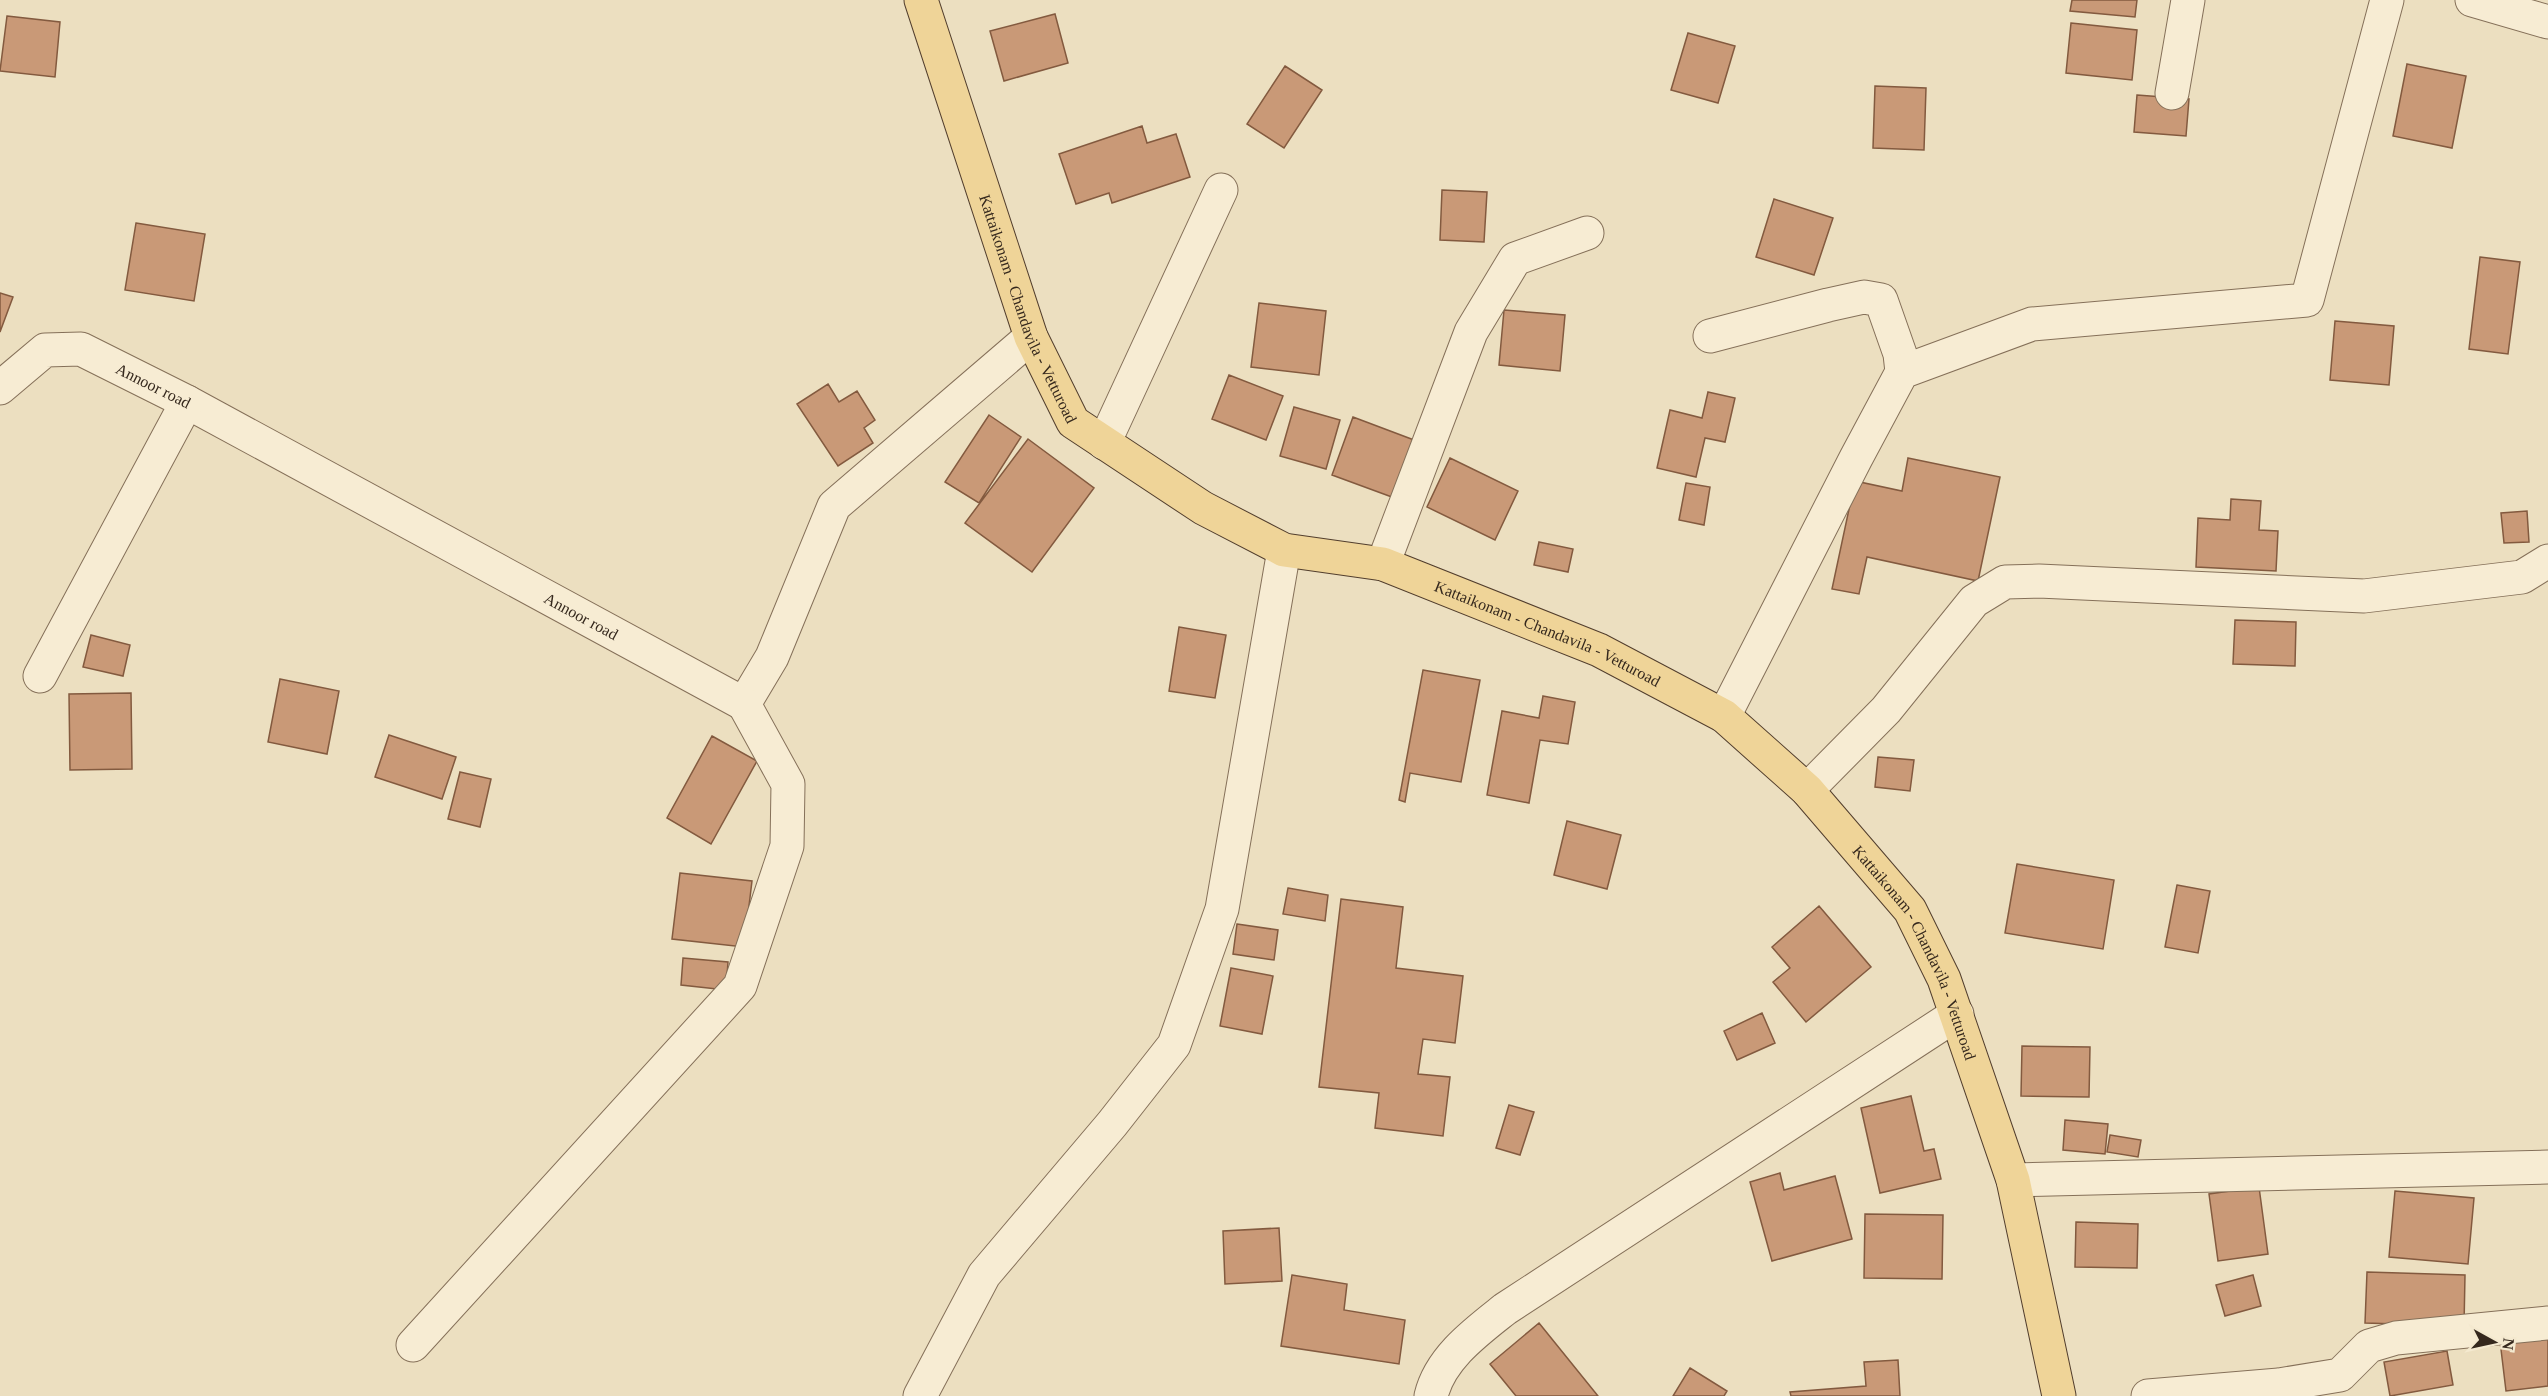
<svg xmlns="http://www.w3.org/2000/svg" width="2548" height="1396" font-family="Georgia,serif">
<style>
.building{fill:#c99977;stroke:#835a3f;stroke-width:1.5}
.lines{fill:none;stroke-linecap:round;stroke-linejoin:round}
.minor-casing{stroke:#857059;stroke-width:35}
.primary-casing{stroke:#523e2d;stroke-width:35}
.minor{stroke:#f7ecd3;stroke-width:33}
.primary{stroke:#efd498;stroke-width:33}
.labels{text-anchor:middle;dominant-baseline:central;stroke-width:4.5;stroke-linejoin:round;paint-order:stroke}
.street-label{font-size:16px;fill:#35281d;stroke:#f4e9cf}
</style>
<rect width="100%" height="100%" fill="#ecdfc0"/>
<path class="building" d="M2072,0H2137L2135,17L2070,11Z
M1055,14L1068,63L1004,81L990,31Z
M7,16L60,22L55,77L0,71Z
M2071,23L2137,30L2132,80L2066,73Z
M1688,33L1735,46L1718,103L1671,90Z
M2407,64L2466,76L2452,148L2393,136Z
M1285,66L1322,90L1284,148L1247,124Z
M1875,86L1926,88L1924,150L1873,148Z
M2137,95L2189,99L2186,136L2134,132Z
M1142,126L1147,143L1176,134L1190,177L1112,203L1109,193L1076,204L1059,154Z
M1442,190L1487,192L1484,242L1440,240Z
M1774,199L1833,218L1814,275L1756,257Z
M136,223L205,234L194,301L125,290Z
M2480,257L2520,262L2508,354L2469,349Z
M0,293L13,297L0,332Z
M1259,303L1326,311L1319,375L1251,367Z
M1504,310L1565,315L1560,371L1499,365Z
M2335,321L2394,326L2389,385L2330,380Z
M1229,375L1283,396L1266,440L1212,419Z
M828,384L839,402L857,391L875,420L864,428L873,443L838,466L797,404Z
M1708,392L1735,398L1725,442L1705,438L1696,477L1657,468L1670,410L1702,418Z
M1294,407L1340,420L1326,469L1280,456Z
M989,415L1021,437L979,503L945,482Z
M1353,417L1422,443L1400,500L1332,475Z
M1028,439L1094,488L1032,572L965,523Z
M1450,458L1518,491L1495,540L1427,507Z
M1908,458L2000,477L1978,581L1867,557L1859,594L1832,589L1855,481L1902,491Z
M1686,483L1710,487L1704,525L1679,520Z
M2231,499L2261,501L2259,530L2278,531L2276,571L2196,567L2198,518L2230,520Z
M2527,511L2529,542L2504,543L2501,513Z
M1539,542L1573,549L1568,572L1534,565Z
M2235,620L2296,622L2295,666L2233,664Z
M1179,627L1226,635L1215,698L1169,691Z
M91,635L130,645L123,676L83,667Z
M1423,670L1480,680L1461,782L1410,773L1405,802L1399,800Z
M280,679L339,691L327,754L268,742Z
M131,693L132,769L70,770L69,694Z
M1543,696L1575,702L1568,744L1540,740L1529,803L1487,795L1502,711L1539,718Z
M389,735L456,757L442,799L375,777Z
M712,736L757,761L711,844L667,818Z
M1878,757L1914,760L1910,791L1875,787Z
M460,772L491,779L480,827L448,819Z
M1567,821L1621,835L1607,889L1554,875Z
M2017,864L2114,880L2103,949L2005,933Z
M680,873L752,881L744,947L672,939Z
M2177,885L2210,891L2198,953L2165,947Z
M1288,888L1328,895L1325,921L1283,914Z
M1341,899L1403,907L1396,968L1463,976L1455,1043L1423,1039L1418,1074L1450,1077L1443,1136L1375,1128L1379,1093L1319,1087Z
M1819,906L1871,967L1806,1022L1773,982L1790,968L1772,947Z
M1237,924L1278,930L1274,960L1233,954Z
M683,958L728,962L726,990L681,985Z
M1231,968L1273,976L1262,1034L1220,1026Z
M1762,1013L1775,1043L1737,1060L1724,1031Z
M2022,1046L2090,1047L2089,1097L2021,1096Z
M1911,1096L1924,1151L1934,1149L1941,1179L1880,1193L1861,1108Z
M1509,1105L1534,1112L1520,1155L1496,1148Z
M2065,1120L2108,1124L2105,1154L2063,1150Z
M2110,1135L2141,1140L2138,1157L2107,1152Z
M1780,1173L1784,1190L1835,1176L1852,1239L1772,1261L1750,1182Z
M2259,1187L2268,1254L2218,1261L2209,1194Z
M2395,1191L2474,1198L2468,1264L2389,1257Z
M1865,1214L1943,1215L1942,1279L1864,1278Z
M2076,1222L2138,1224L2137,1268L2075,1267Z
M1279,1228L1282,1281L1225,1284L1223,1231Z
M2367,1272L2465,1275L2464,1326L2365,1323Z
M1292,1275L1347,1284L1344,1310L1405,1320L1399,1364L1281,1346Z
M2253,1275L2261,1306L2225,1316L2216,1285Z
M1539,1323L1598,1396H1516L1490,1364Z
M2548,1334V1386L2506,1391L2500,1341Z
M2447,1351L2453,1385L2390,1396L2384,1362Z
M1898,1360L1900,1396H1791L1790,1392L1866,1386L1864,1362Z
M1690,1368L1727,1391L1724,1396H1673Z"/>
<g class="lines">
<g class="minor-casing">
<g id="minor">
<path d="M2472,0L2548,22"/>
<path d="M2172,93L2188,0"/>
<path d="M1710,336L1828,305L1864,297L1881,300L1900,354L1902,372"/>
<path id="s1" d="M0,388L45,350L81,349L187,402L744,704L772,657L834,506L1031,337"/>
<path d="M1104,443L1221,190"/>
<path d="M1383,564L1471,332L1515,259L1587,233"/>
<path d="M40,676L187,402"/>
<path d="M1724,716L1856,458L1902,372L2032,324L2307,300L2387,0"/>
<path d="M1807,790L1886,710L1974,601L2005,582L2039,581L2364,596L2522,577L2548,561"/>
<path d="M2013,1180L2548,1167"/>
<path d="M413,1345L740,986L787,846L788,784L744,704"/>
<path d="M920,1396L984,1275L1112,1124L1174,1045L1222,909L1284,550"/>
<path d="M1431,1396C1440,1358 1476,1332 1505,1309L1957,1014"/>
<path d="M2148,1396L2279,1385L2340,1375L2369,1346L2396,1338L2548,1323"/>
</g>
</g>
<g class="primary-casing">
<g id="primary">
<path id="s2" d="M921,0L1031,337L1073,422L1203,508L1284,550L1383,564L1599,650L1724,716L1807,790L1910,910L1944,979L2013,1180L2059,1396"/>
</g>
</g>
<use href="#minor" class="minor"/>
<use href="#primary" class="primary"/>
</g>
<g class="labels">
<g class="street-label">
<text stroke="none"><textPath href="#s2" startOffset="327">Kattaikonam - Chandavila - Vetturoad</textPath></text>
<text stroke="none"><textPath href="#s1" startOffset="176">Annoor road</textPath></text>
<text stroke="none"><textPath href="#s1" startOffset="662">Annoor road</textPath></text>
<text stroke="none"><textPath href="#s2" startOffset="975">Kattaikonam - Chandavila - Vetturoad</textPath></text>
<text stroke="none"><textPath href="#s2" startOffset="1479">Kattaikonam - Chandavila - Vetturoad</textPath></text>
</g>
</g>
<g transform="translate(2494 1342) rotate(98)" stroke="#f4e9cf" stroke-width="4.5" paint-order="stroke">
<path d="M0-4.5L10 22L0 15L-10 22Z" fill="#35281d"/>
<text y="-9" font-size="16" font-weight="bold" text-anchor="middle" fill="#35281d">N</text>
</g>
</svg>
